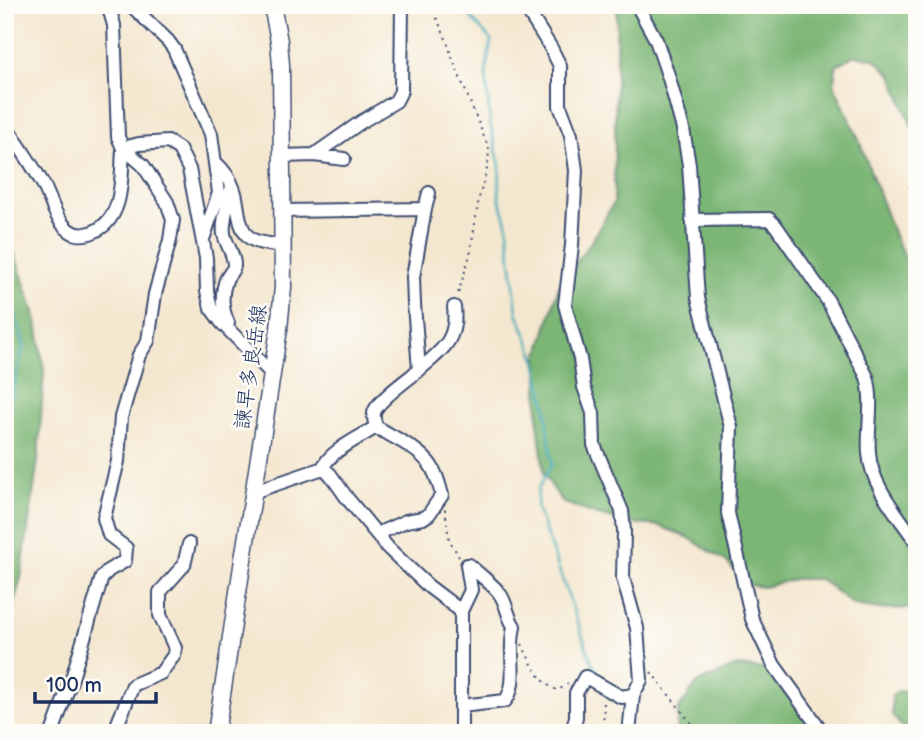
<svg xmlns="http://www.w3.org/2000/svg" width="922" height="738" font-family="'Balsamiq Sans','Klee One',sans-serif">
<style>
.forest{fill:#7bb674;stroke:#4b7269;stroke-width:2}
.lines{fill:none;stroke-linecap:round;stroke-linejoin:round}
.stream{stroke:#3cabb9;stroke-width:2.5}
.minor-casing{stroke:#3c4b6f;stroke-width:16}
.major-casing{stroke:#3c4b6f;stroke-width:19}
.path{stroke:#3c4b6f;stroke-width:2;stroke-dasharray:2 5;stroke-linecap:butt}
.minor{stroke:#fff;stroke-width:12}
.major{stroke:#fff;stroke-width:16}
.labels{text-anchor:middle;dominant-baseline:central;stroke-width:5;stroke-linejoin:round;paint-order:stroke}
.street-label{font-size:21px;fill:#1b2f5e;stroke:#fdfcf7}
</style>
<rect width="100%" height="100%" fill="#fdfcf7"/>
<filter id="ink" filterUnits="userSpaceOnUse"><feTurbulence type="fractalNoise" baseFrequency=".0143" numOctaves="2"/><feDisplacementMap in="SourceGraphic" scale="14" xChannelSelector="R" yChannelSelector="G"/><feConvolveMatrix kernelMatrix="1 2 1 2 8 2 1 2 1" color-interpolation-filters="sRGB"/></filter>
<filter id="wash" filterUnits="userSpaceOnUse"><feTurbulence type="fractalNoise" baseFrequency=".00686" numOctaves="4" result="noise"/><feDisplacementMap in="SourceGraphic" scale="28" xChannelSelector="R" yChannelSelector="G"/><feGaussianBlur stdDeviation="1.57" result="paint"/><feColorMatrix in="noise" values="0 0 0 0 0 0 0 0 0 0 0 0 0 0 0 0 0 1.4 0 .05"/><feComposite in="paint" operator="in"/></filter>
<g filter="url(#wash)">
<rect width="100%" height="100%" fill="#f4e7cf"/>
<path class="forest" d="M617,5H917V140L892,75L875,59L855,55L836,66L834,85L859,140L895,238L917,280V608L879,609L854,605L820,579H794L764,587L747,585L727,562L689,538L660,526L629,523L595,514L562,502L544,474L538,422V357L559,286L593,239L614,202Z
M5,225L37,321L44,372L38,460L21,577L5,640Z
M737,666L764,669L796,703L816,733H677L678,710L697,683Z
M898,691L917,692V733H907L892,715V696Z"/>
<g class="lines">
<path class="stream" d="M470,5L471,18L491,40L486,74L490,123L500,166L499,197L507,222L517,312L535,356L546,407L552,464L538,489L537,508L590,657L601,681
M5,300L15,314L24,344L5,424
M5,502L15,530L5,602
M623,733L624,723"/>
</g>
</g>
<g filter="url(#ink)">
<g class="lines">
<g class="minor-casing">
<path id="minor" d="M131,5L168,41L174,49L211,134L219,193L203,239
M524,5L551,48L560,66V106L571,135L576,170L572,245L565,305L580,359L584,387L593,413L594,445L622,511L624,531L623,578L637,628L641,680L633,695L629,733
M637,5L656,40L669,78L683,129L689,165L698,298L731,427L728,513L752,619L774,665L823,733
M5,125C18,144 32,164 43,184C51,199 55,220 70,231C76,235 84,235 90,233C125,222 121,177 123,148
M123,148L139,144L168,142L179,149L189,169L206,258L207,291L211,308L222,323L272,374
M314,155L344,159
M282,156L314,155L361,122L396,101L401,91L402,5
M215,162C224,170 230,178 234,190C239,204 237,228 250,238C258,244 272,244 283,246
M282,211L425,209L429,193
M692,220L769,219L776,226L828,301L867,377C874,401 867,428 869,453C871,486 899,516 917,543
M228,323C222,310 221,294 226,280C228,275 233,271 234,266C235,256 226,244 224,234C222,219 229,201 232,186
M419,370C442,350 458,340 454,307
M323,468L330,474L347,498L389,549L428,586L461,611
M253,492L323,468C329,451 361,437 376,427
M377,534L406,521L423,518L429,514L442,495C439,484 436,472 429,463C416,447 393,437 376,427C375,422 372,416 375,410C381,398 408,379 419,370L414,304L413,277L425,209
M52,733L73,675L102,577L109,570L125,561L126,548L109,535L104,518L118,461L121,417L139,355L148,341L155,294L170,240L173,220L167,202L143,165L123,148L118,137L114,25L108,5
M114,733L133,685L161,673L174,655L175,648L160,615V592L184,565L189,544
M461,733V611L471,590L467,565H469C478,574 493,584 500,594C507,604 507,616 514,626C513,632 512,638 512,644C511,661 517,687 505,701L461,706
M572,733L576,717V693L585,677H586L621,697L633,695"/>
</g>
<g class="major-casing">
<path id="major" d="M216,733L279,329L283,287L281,65L279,41L272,5"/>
</g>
<path class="path" d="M431,5L446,39L453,60L489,149L488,165L479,198L470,255L457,297
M909,186L917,233
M445,509L449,539L459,557
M522,644C529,659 541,686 558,690L570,683
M651,672L699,733
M603,733L604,699"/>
<use href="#minor" class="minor"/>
<use href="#major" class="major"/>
</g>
</g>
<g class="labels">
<g class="street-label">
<text transform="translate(251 367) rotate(-82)">諫早多良岳線</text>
</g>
</g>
<rect width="922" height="738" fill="none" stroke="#fdfcf7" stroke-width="28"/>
<path d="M35 692v10h121v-10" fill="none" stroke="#1b2f5e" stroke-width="3.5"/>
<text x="46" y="692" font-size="21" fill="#1b2f5e" stroke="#fdfcf7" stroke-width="5" paint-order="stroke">100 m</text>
</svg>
